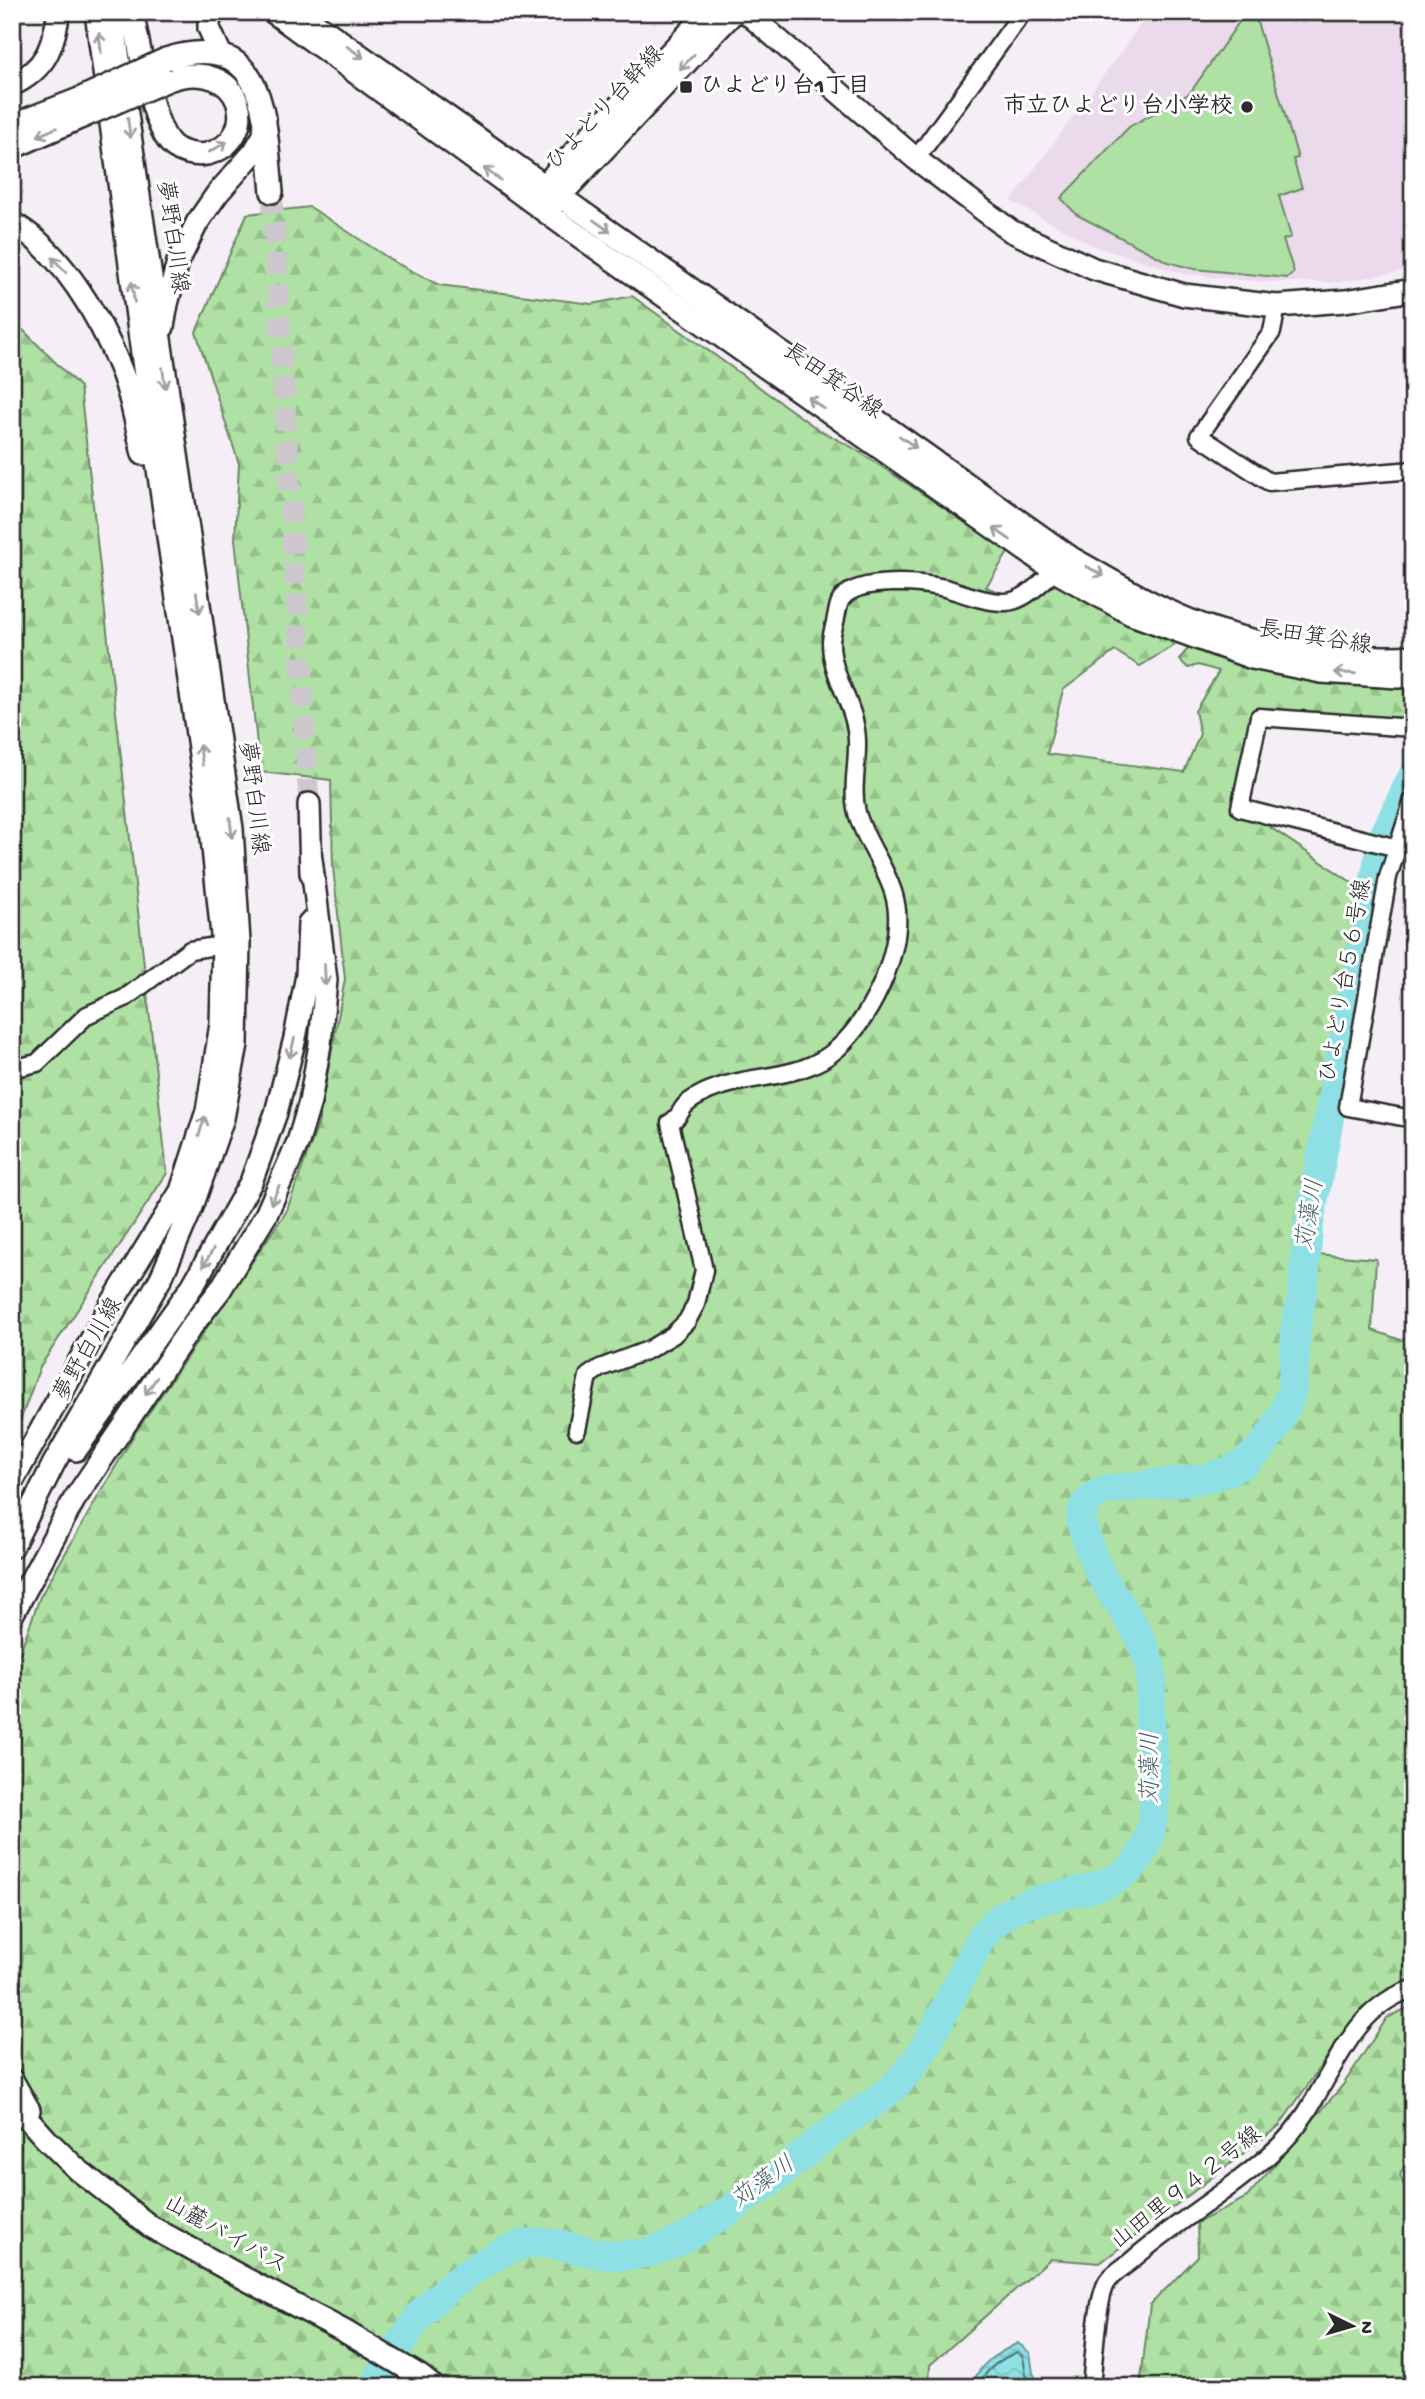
<svg xmlns="http://www.w3.org/2000/svg" width="1425" height="2399" font-family="'Gochi Hand','Klee One',sans-serif">
<style>
.built{fill:#eadaec}
.grass{fill:#aee1a3;stroke:#6c8667;stroke-width:2}
.forest{fill:url(#forest-firs);stroke:#6c8667;stroke-width:2}
.water{fill:url(#water-waves);stroke:#66989b;stroke-width:2}
.lines{fill:none;stroke-linecap:round;stroke-linejoin:round}
.shore{stroke:#537375;stroke-width:2}
.river{stroke:#8ee0e5;stroke-width:30}
.secondary-tunnel{stroke:#cdc7cd;stroke-width:21;stroke-dasharray:21 10;stroke-linecap:butt}
.street-casing{stroke:#2b2b2b;stroke-width:21}
.secondary-casing{stroke:#2b2b2b;stroke-width:26}
.street{stroke:#fff;stroke-width:16}
.secondary{stroke:#fff;stroke-width:21}
.secondary-bridge-casing{stroke:#2b2b2b;stroke-width:26;stroke-linecap:butt}
.secondary-bridge{stroke:#fff;stroke-width:21}
.oneway{stroke:#a0a0a0}
.poi-dot{fill:#2b2b2b;stroke:#fff;stroke-width:2.5}
.labels{text-anchor:middle;dominant-baseline:central;stroke-width:6;stroke-linejoin:round;paint-order:stroke}
.poi-label{font-size:23px;font-weight:bold;fill:#2b2b2b;stroke:#fff;text-anchor:start}
.street-label{font-size:23px;fill:#2b2b2b;stroke:#fff}
.water-label{font-size:24px;font-style:italic;fill:#496163;stroke:#fff}
</style>
<defs>
<pattern id="forest-firs" width="22" height="20" patternUnits="userSpaceOnUse" patternTransform="scale(1.75)"><rect width="22" height="20" fill="#aee1a3"/><path d="M5 1l3.5 6h-7zM16 11l3.5 6h-7z" fill="#96c18c"/></pattern>
<pattern id="water-waves" width="16" height="10" patternUnits="userSpaceOnUse" patternTransform="scale(1.75)"><rect width="16" height="10" fill="#8ee0e5"/><path d="M0 5q4-4 8 0t8 0" fill="none" stroke="#7bc0c5"/></pattern>
</defs>
<rect width="100%" height="100%" fill="#f5eef6"/>
<filter id="ink" filterUnits="userSpaceOnUse"><feTurbulence type="fractalNoise" baseFrequency=".0143" numOctaves="2"/><feDisplacementMap in="SourceGraphic" scale="14" xChannelSelector="R" yChannelSelector="G"/><feConvolveMatrix kernelMatrix="1 2 1 2 8 2 1 2 1" color-interpolation-filters="sRGB"/></filter>
<g filter="url(#ink)">
<path class="built" d="M1150,12H1413V269L1340,282H1264L1185,274L1096,247L1011,201Z"/>
<path class="grass" d="M1246,12H1254L1298,158L1293,159L1302,188L1279,196L1291,237L1283,240L1294,272L1288,278L1194,269L1168,262L1077,215L1061,198L1129,127L1190,93Z"/>
<path class="forest" d="M310,207L396,263L439,285L592,304L632,296L819,430L852,447L1009,551L986,587L1007,595L1057,585L1116,616L1159,632L1174,645L1140,666L1115,651L1063,690L1047,754L1184,772L1200,734L1195,711L1219,671L1198,665L1188,668L1179,659L1189,648L1253,667L1413,683V718L1253,714L1232,806L1258,819L1351,882L1358,904L1356,951L1315,1254L1376,1259L1372,1330L1401,1340L1413,1335V1977L1361,2009L1279,2126L1100,2263L1050,2259L930,2365L929,2387H12V1674L40,1597L135,1433L286,1212L318,1125L345,979L333,867L331,780L260,772L235,539L239,464L196,332L247,214Z
M12,319L80,387L167,1173L40,1367L12,1443Z
M1413,2005V2145L1400,2175L1413,2208V2387H1140L1150,2305L1198,2256L1197,2223L1247,2197L1343,2085L1387,2018Z"/>
<path class="water" d="M1018,2343L1030,2353L1033,2373L1040,2387H972C978,2363 998,2353 1018,2343Z"/>
<g class="lines">
<path class="shore" d="M979,2387C984,2369 1001,2359 1017,2352L1023,2357L1026,2374L1032,2387"/>
<path class="river" d="M1384,836L1413,776
M374,2387C388,2364 402,2340 418,2318C438,2292 502,2243 535,2243C560,2242 583,2252 608,2255C641,2259 676,2245 703,2227C728,2211 759,2191 781,2173C801,2157 819,2141 839,2126C860,2110 886,2098 903,2077C933,2043 948,1998 970,1960C975,1950 980,1939 987,1931C1026,1886 1078,1903 1122,1875C1170,1843 1151,1763 1150,1715C1150,1697 1154,1679 1149,1661C1140,1628 1116,1603 1100,1573C1092,1557 1086,1539 1081,1522C1081,1506 1090,1497 1104,1490L1209,1478L1231,1470L1246,1462L1263,1446L1277,1425L1289,1400L1293,1384L1296,1327L1303,1291L1308,1228L1380,853"/>
<path class="secondary-tunnel" d="M272,192L309,804"/>
<g class="street-casing">
<path id="street" d="M916,159L1023,12
M1277,306L1272,332L1199,436L1269,482L1413,470
M1413,728L1259,717L1240,808L1413,852
M1413,800L1388,877L1348,1107L1413,1119
M12,1069L37,1063L87,1015L125,998L190,950L223,945
M577,1430L588,1376L600,1368L648,1350L673,1335L687,1321L696,1304L704,1270L670,1123C677,1118 679,1115 683,1108C687,1102 698,1096 704,1093C748,1072 800,1083 838,1048C873,1017 908,942 894,895C886,866 865,842 857,813C851,789 858,765 857,740C856,706 831,676 831,643C831,634 835,625 836,617C838,610 838,602 843,597C861,578 919,582 945,588C964,593 986,603 1006,602C1025,601 1041,582 1055,571
M1091,2387C1094,2362 1096,2302 1107,2282C1112,2274 1124,2267 1131,2261C1178,2220 1233,2189 1278,2147C1330,2100 1340,2010 1413,1989"/>
</g>
<g class="secondary-casing">
<path id="secondary" d="M132,12C139,42 151,126 172,145C181,153 196,156 207,154C263,140 245,54 168,80
M216,12L209,18V28L221,55
M273,12L569,229L1055,571L1131,614L1252,658L1321,672L1398,677L1413,676
M299,12L1073,559C1115,582 1157,609 1202,625C1257,646 1354,661 1413,656
M746,12L916,159L1011,231L1094,269L1184,295L1277,306L1345,301L1413,290
M166,59C269,27 265,122 272,192
M12,85C46,69 53,47 59,12
M12,125L79,99
M12,148L82,117
M537,198L559,168L709,12
M551,209L559,197L734,12
M12,223C61,250 101,319 121,370C132,397 136,426 143,454
M163,327L167,304L178,262L197,223L217,194L254,152L264,135L265,120
M309,804L311,873
M76,1450L193,1285L251,1182L276,1113L295,1038L307,975L309,923
M12,1482L107,1311L181,1191L207,1111L221,1024L223,945L211,829L153,435L96,12
M12,1547L54,1463L161,1278L192,1207L223,1118L237,1044L239,942L232,829L112,12
M12,1615L74,1500L191,1327L220,1290L266,1215L298,1142L310,1102L320,1044L326,980L311,859
M12,2080L29,2110
M12,2101L46,2139L77,2169"/>
</g>
<use href="#street" class="street"/>
<use href="#secondary" class="secondary"/>
<g class="secondary-bridge-casing">
<path id="secondary-bridge" d="M79,99L166,59
M82,117L168,80
M77,2169L151,2227L240,2276L344,2331L420,2376L434,2387"/>
</g>
<use href="#secondary-bridge" class="secondary-bridge"/>
</g>
<defs><path id="oneway-shaft" d="M-6 0H5M1.5-3L5.5 0L1.5 3" fill="none" stroke-width="1.6" stroke-linecap="round" stroke-linejoin="round" transform="scale(1.75)"/></defs>
<g class="oneway">
<use href="#oneway-shaft" transform="translate(100 43) rotate(-97)"/>
<use href="#oneway-shaft" transform="translate(355 52) rotate(35)"/>
<use href="#oneway-shaft" transform="translate(687 62) rotate(133)"/>
<use href="#oneway-shaft" transform="translate(129 128) rotate(82)"/>
<use href="#oneway-shaft" transform="translate(47 132) rotate(156)"/>
<use href="#oneway-shaft" transform="translate(218 147) rotate(-30)"/>
<use href="#oneway-shaft" transform="translate(492 174) rotate(-144)"/>
<use href="#oneway-shaft" transform="translate(602 226) rotate(35)"/>
<use href="#oneway-shaft" transform="translate(59 265) rotate(-132)"/>
<use href="#oneway-shaft" transform="translate(133 292) rotate(-98)"/>
<use href="#oneway-shaft" transform="translate(164 378) rotate(82)"/>
<use href="#oneway-shaft" transform="translate(816 403) rotate(-145)"/>
<use href="#oneway-shaft" transform="translate(908 442) rotate(35)"/>
<use href="#oneway-shaft" transform="translate(1002 534) rotate(-145)"/>
<use href="#oneway-shaft" transform="translate(1095 571) rotate(29)"/>
<use href="#oneway-shaft" transform="translate(198 603) rotate(81)"/>
<use href="#oneway-shaft" transform="translate(1345 673) rotate(-176)"/>
<use href="#oneway-shaft" transform="translate(201 755) rotate(-98)"/>
<use href="#oneway-shaft" transform="translate(231 828) rotate(84)"/>
<use href="#oneway-shaft" transform="translate(325 975) rotate(87)"/>
<use href="#oneway-shaft" transform="translate(292 1048) rotate(104)"/>
<use href="#oneway-shaft" transform="translate(202 1126) rotate(-72)"/>
<use href="#oneway-shaft" transform="translate(275 1195) rotate(114)"/>
<use href="#oneway-shaft" transform="translate(208 1258) rotate(120)"/>
<use href="#oneway-shaft" transform="translate(151 1386) rotate(124)"/>
</g>
</g>
<g class="poi-dot">
<rect x="679" y="80" width="14" height="14" rx="3.5"/>
<circle cx="1247" cy="107" r="7"/>
</g>
<g class="labels">
<g class="poi-label">
<text x="700" y="87">ひよどり台1丁目</text>
<text x="1233" y="107" text-anchor="end">市立ひよどり台小学校</text>
</g>
<g class="street-label">
<text transform="translate(606 109) rotate(-47)">ひよどり台幹線</text>
<text transform="translate(171 237) rotate(82)">夢野白川線</text>
<text transform="translate(832 382) rotate(35)">長田箕谷線</text>
<text transform="translate(1315 639) rotate(9)">長田箕谷線</text>
<text transform="translate(252 798) rotate(83)">夢野白川線</text>
<text transform="translate(1347 981) rotate(-80)">ひよどり台５６号線</text>
<text transform="translate(89 1350) rotate(-60)">夢野白川線</text>
<text transform="translate(1187 2189) rotate(-38)">山田里９４２号線</text>
<text transform="translate(225 2236) rotate(29)">山麓バイパス</text>
</g>
<g class="water-label">
<text transform="translate(1312 1215) rotate(-81)">苅藻川</text>
<text transform="translate(1152 1768) rotate(-90)">苅藻川</text>
<text transform="translate(764 2184) rotate(-36)">苅藻川</text>
</g>
</g>
<rect width="1425" height="2399" fill="none" stroke="#fff" stroke-width="42"/>
<rect x="21" y="21" width="1383" height="2357" fill="none" stroke="#2b2b2b" stroke-width="2.5" filter="url(#ink)"/>
<g transform="translate(1352 2326) rotate(95)" stroke="#ffffff" stroke-width="5" paint-order="stroke">
<path d="M0-5L12 26L0 18L-12 26Z" fill="#2b2b2b"/>
<text y="-10" font-size="19" font-weight="bold" text-anchor="middle" fill="#2b2b2b">N</text>
</g>
</svg>
